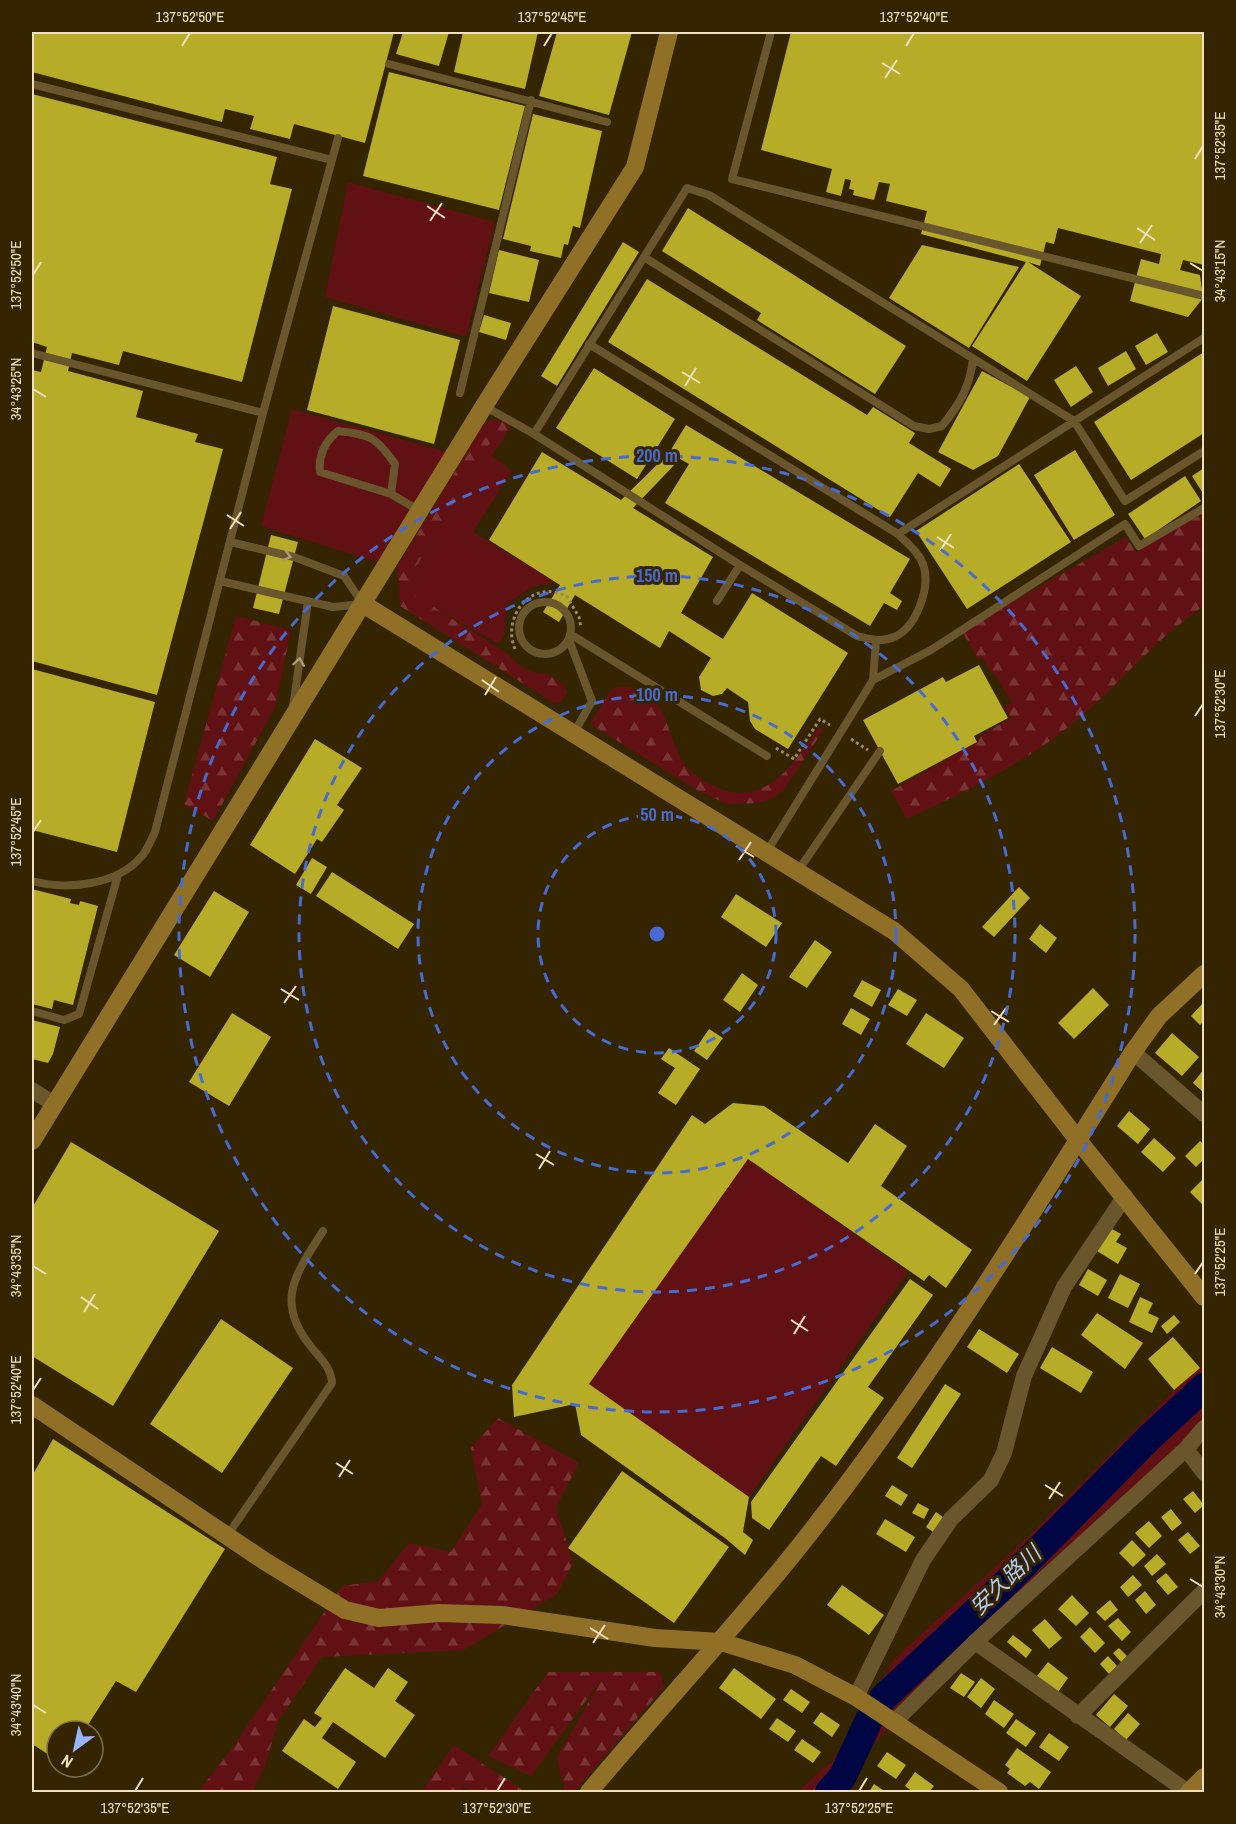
<svg xmlns="http://www.w3.org/2000/svg" width="1236" height="1824" font-family="'Archivo Narrow','Noto Sans JP',sans-serif">
<style>
.grass{fill:#611114}
.forest{fill:url(#forest-firs)}
.lines{fill:none;stroke-linecap:round;stroke-linejoin:round}
.river{stroke:#000544;stroke-width:28}
.building{fill:#b7ac28}
.path{stroke:#988866;stroke-width:3;stroke-dasharray:3 3;stroke-linecap:butt}
.lane{stroke:#6a562c;stroke-width:8}
.street{stroke:#6a562c;stroke-width:16}
.secondary{stroke:#907027;stroke-width:18}
.oneway{stroke:#ae9b76}
.ticks{fill:none;stroke:#f1e0bf;stroke-width:2}
.ring{fill:none;stroke:#476bd3;stroke-width:3;stroke-dasharray:10 8}
.labels{text-anchor:middle;dominant-baseline:central;stroke-width:6;stroke-linejoin:round;paint-order:stroke}
.water-label{font-size:22px;font-style:italic;fill:#b3caf8;stroke:#342400}
.centre{fill:#476bd3;stroke:#342400;stroke-width:3}
.ring-label{font-size:18px;text-anchor:middle;font-weight:bold;fill:#476bd3;stroke:#342400;stroke-width:6;stroke-linejoin:round;paint-order:stroke}
.neatline{fill:none;stroke:#f1e0bf;stroke-width:2}
.ticks-label{font-size:15px;text-anchor:middle;fill:#f1e0bf}
</style>
<defs>
<pattern id="forest-firs" width="22" height="20" patternUnits="userSpaceOnUse" patternTransform="scale(1.5)"><rect width="22" height="20" fill="#611114"/><path d="M5 1l3.5 6h-7zM16 11l3.5 6h-7z" fill="#783334"/></pattern>
</defs>
<rect width="100%" height="100%" fill="#342400"/>
<path class="grass" d="M348,182L495,222L466,337L325,297Z
M292,409L455,454L377,562L261,526Z
M495,435L502,441L492,456L512,471L473,532L555,582L532,587L507,604L504,636L498,644L415,596L413,572Z
M748,1159L908,1272L749,1497L589,1384Z
M1204,1364V1423L886,1730L841,1784L817,1773L832,1762L894,1659L1030,1535L1174,1390Z"/>
<path class="forest" d="M491,420L502,421L510,427L502,441L495,435L413,572L415,595L508,654C517,665 532,676 546,673L564,685L567,693L560,703H554L400,606L397,567L485,422Z
M1204,513V606C1153,640 1115,690 1067,728C1018,767 962,793 907,819L891,791L979,741L978,737L1011,718L1004,707L1012,703L994,673L992,674L982,657L978,659L962,631L1126,537L1136,552Z
M236,616L291,630L275,707L213,821L184,804Z
M614,688C668,679 664,733 684,764C691,774 704,781 714,786C765,810 794,764 818,728L824,729L783,791L773,798L759,803L727,804L695,789L590,724L609,693Z
M498,1418L579,1463L556,1507L573,1563L557,1594L464,1650L322,1657L278,1721L265,1766L252,1792H198L231,1750L342,1586L378,1581L409,1543L451,1552L482,1504L471,1448Z
M548,1672H660L664,1687L574,1792H565L557,1757L603,1677L531,1776L488,1756Z
M454,1745L526,1792H474L464,1787L460,1792H421Z
M817,1773L841,1784L837,1792H799Z"/>
<g class="lines">
<path class="river" d="M829,1792L843,1776L869,1720L883,1698L997,1592L1150,1437L1204,1387"/>
</g>
<path class="building" d="M32,32H394L365,143L294,124L290,139L250,129L254,116L225,109L222,122L32,72Z
M403,32H449L439,66L396,54Z
M463,32H538L525,89L454,72Z
M557,32H632L609,115L539,96Z
M791,32H1204V265L1183,260L1180,270L1200,275L1203,298L1188,317L1130,301L1141,259L1159,264L1161,254L1058,228L1054,244L1046,242L1040,266L1028,262L1081,296L1027,381L972,346L1026,262L921,234L927,211L886,201L890,184L879,182L874,200L853,195L854,190L849,189L851,180L845,179L841,196L826,192L832,169L761,150Z
M389,72L525,106L499,210L363,176Z
M32,94L277,157L270,184L292,189L242,382L123,351L119,365L72,353L68,371L143,391L136,417L198,434L195,442L223,449L157,695L32,661V370L41,372L47,347L32,342Z
M533,114L602,131L580,228L573,226L568,245L564,244L561,258L530,251L531,246L503,239Z
M688,208L906,346L875,394L757,320L761,313L662,251Z
M623,242L639,252L557,386L541,376Z
M922,245L1019,267L969,348L889,298Z
M499,250L539,260L529,302L489,293Z
M647,279L867,415L873,407L915,433L909,443L951,469L940,487L918,473L890,517L608,342Z
M333,306L460,340L434,444L307,410Z
M484,315L511,323L506,340L479,332Z
M1157,333L1168,352L1146,365L1135,346Z
M1126,351L1136,369L1108,386L1098,368Z
M1204,352V433L1131,480L1094,422Z
M1076,366L1093,392L1071,407L1054,380Z
M594,368L675,419L637,479L556,428Z
M982,371L1030,397L998,456L973,470L938,452Z
M686,425L910,559L890,593L902,601L897,610L884,603L870,626L665,503L689,464L680,459L633,508L713,557L681,613L723,639L752,593L848,653L788,749L755,729L750,721L748,702L727,688L722,694L713,696L701,690L699,677L711,658L669,631L660,648L575,595L559,622L543,612L560,585L489,540L542,452L621,500L669,453Z
M1075,450L1115,515L1074,540L1034,475Z
M1019,464L1071,542L967,609L916,531Z
M1204,468V495L1192,476Z
M1185,476L1201,501L1145,539L1128,514Z
M271,535L298,542L279,614L253,608Z
M979,665L1008,718L974,736L977,742L898,784L863,720L943,677L946,682Z
M32,669L155,702L117,852L32,830Z
M315,739L362,768L337,805L344,810L322,842L317,839L295,874L250,845Z
M312,858L327,867L311,894L296,885Z
M332,872L414,924L398,949L316,896Z
M1019,887L1030,898L994,937L982,927Z
M32,889L71,899L70,903L79,905L80,901L98,906L73,1005L54,1000L52,1009L32,1004Z
M214,891L249,912L210,977L174,955Z
M736,894L782,923L766,947L721,917Z
M1040,924L1057,938L1046,953L1029,939Z
M815,940L832,952L807,988L789,977Z
M742,973L758,985L740,1012L723,1000Z
M862,980L881,990L872,1007L853,996Z
M1093,988L1109,1005L1074,1039L1058,1023Z
M898,989L917,1000L907,1016L888,1005Z
M1204,1002V1021L1200,1025L1191,1016Z
M851,1008L870,1019L861,1035L842,1024Z
M232,1013L271,1037L229,1106L189,1082Z
M926,1013L964,1038L944,1068L906,1044Z
M32,1020L60,1027L53,1054L48,1063L32,1059Z
M709,1029L723,1038L707,1060L694,1051Z
M1172,1033L1199,1057L1182,1076L1155,1053Z
M669,1048L700,1069L676,1105L658,1093L675,1068L661,1059Z
M1204,1069V1093L1193,1083Z
M733,1103L764,1106L848,1163L875,1124L907,1146L881,1186L972,1250L946,1288L929,1275L924,1281L748,1159L589,1384L749,1497L743,1532L753,1540L745,1555L725,1538L581,1435L575,1404L514,1417L512,1385L692,1115L705,1124Z
M1129,1111L1150,1129L1138,1144L1117,1126Z
M1154,1138L1176,1158L1163,1172L1141,1152Z
M1200,1141L1204,1145V1159L1196,1167L1185,1156Z
M71,1142L219,1231L113,1406L32,1356V1208Z
M1203,1179L1204,1180V1206L1190,1192Z
M1110,1228L1121,1234L1116,1242L1127,1248L1118,1264L1097,1251Z
M1088,1269L1107,1280L1098,1296L1079,1285Z
M1120,1274L1140,1284L1128,1308L1108,1298Z
M910,1279L933,1295L868,1387L884,1398L836,1466L821,1456L769,1530L752,1518L751,1502Z
M1140,1297L1153,1303L1148,1313L1159,1318L1152,1333L1129,1322Z
M1097,1313L1143,1343L1125,1369L1081,1335Z
M1174,1315L1180,1322L1167,1334L1161,1326Z
M221,1319L293,1368L222,1473L150,1424Z
M979,1329L1019,1354L1007,1373L967,1347Z
M1173,1337L1200,1368L1174,1390L1148,1359Z
M1052,1347L1093,1372L1081,1393L1040,1368Z
M945,1384L961,1394L912,1468L897,1458Z
M53,1439L225,1549L136,1692L116,1681L84,1731H57V1760L32,1744V1476Z
M622,1471L729,1547L674,1623L568,1548Z
M892,1485L908,1495L901,1506L885,1496Z
M1193,1491L1204,1505L1195,1513L1183,1499Z
M918,1503L929,1509L924,1519L912,1513Z
M1171,1509L1182,1523L1172,1531L1161,1517Z
M936,1512L947,1520L936,1534L926,1527Z
M885,1519L915,1537L906,1552L876,1534Z
M1149,1521L1162,1536L1149,1548L1135,1533Z
M1188,1532L1200,1546L1190,1554L1178,1540Z
M1132,1540L1146,1555L1133,1567L1119,1553Z
M1157,1554L1166,1564L1152,1576L1144,1566Z
M1166,1573L1178,1587L1168,1595L1156,1581Z
M1133,1575L1142,1585L1128,1597L1120,1587Z
M842,1585L884,1615L869,1635L827,1605Z
M1145,1591L1156,1605L1146,1614L1135,1600Z
M1072,1595L1089,1613L1076,1626L1058,1609Z
M1110,1600L1118,1610L1105,1621L1096,1612Z
M1118,1618L1131,1632L1122,1641L1108,1626Z
M1045,1619L1062,1638L1049,1649L1032,1630Z
M1090,1627L1105,1643L1095,1653L1080,1637Z
M1013,1635L1032,1650L1026,1658L1007,1642Z
M1119,1648L1127,1656L1121,1662L1113,1653Z
M1108,1656L1117,1666L1109,1674L1100,1664Z
M1048,1662L1068,1678L1058,1692L1037,1676Z
M345,1668L374,1688L388,1668L408,1682L395,1701L415,1715L385,1758L333,1722L322,1738L356,1762L338,1789L282,1751L304,1719L315,1727L322,1718L314,1713Z
M734,1668L776,1699L761,1719L719,1688Z
M961,1673L975,1682L964,1697L950,1688Z
M981,1678L995,1689L981,1708L967,1697Z
M791,1689L810,1702L802,1713L783,1700Z
M1114,1694L1128,1706L1110,1727L1096,1715Z
M994,1700L1014,1714L1004,1728L985,1714Z
M821,1712L840,1725L832,1737L813,1723Z
M1128,1713L1140,1724L1126,1740L1114,1729Z
M777,1718L796,1731L788,1742L769,1729Z
M1016,1719L1036,1733L1026,1747L1006,1733Z
M1049,1733L1069,1747L1059,1761L1039,1747Z
M802,1739L821,1752L813,1763L794,1750Z
M1017,1748L1051,1772L1039,1789L1030,1782L1025,1786L1007,1773L1010,1769L1005,1765Z
M887,1752L906,1765L896,1779L877,1766Z
M915,1772L934,1786L929,1792H913L905,1786Z
M874,1784L886,1792H869Z"/>
<g class="lines">
<path class="path" d="M515,649C501,616 533,577 567,597L579,617L581,628
M851,739L868,750
M776,748L794,759L820,719L830,725"/>
<path class="lane" d="M771,32L732,179L1204,296
M389,64L607,122
M32,84L332,160
M644,257L914,426L929,429L942,426C959,405 970,387 973,359
M589,344L898,534
M32,353L263,413
M460,393L531,100
M484,406L534,434L687,188L709,195L1074,421L1125,501L1204,451
M534,434L740,565
M391,494L395,464C377,438 370,434 338,431C325,441 318,456 320,472L391,494L420,511
M220,581L333,607L363,604L344,576L294,557L230,542
M717,601L740,565L857,636C870,639 881,643 894,637C916,628 930,589 924,567C920,553 908,544 898,534L1204,338
M519 628a26 26 0 1 1 52 0a26 26 0 1 1-52 0Z
M570,634L767,756
M569,640L592,701L574,733
M873,680L876,641
M293,707L308,601
M766,853L873,680L931,650L1125,524L1139,546L1204,508
M798,871L880,751
M32,881C66,890 116,886 141,857C147,851 151,840 155,832L263,413L338,138
M32,1011L64,1020L79,1014L118,875
M227,1536L332,1383C331,1368 322,1360 312,1348C274,1302 295,1275 323,1231"/>
<path class="street" d="M1133,1052L1204,1114
M32,1090L54,1104
M1186,1449L1204,1473
M975,1642L1188,1792
M856,1697L923,1560L951,1519L991,1480L1004,1453L1024,1376L1064,1287L1125,1196
M1078,1716L1204,1591
M895,1721L975,1642L1186,1449L1204,1428"/>
<path class="secondary" d="M363,604L894,931L961,989L1078,1140L1204,1297
M32,1141L484,406L635,167L669,32
M32,1405L266,1562L345,1610L379,1618L439,1613L502,1615L655,1638L721,1642L795,1665L856,1697L999,1792
M589,1792C659,1708 734,1629 802,1543C923,1390 1030,1217 1133,1052L1159,1016L1204,974
M1189,1792L1204,1777"/>
</g>
<defs><path id="oneway-chevron" d="M-2-3.5L2.5 0L-2 3.5" fill="none" stroke-width="1.6" stroke-linecap="round" stroke-linejoin="round" transform="scale(1.5)"/></defs>
<g class="oneway">
<use href="#oneway-chevron" transform="translate(287 556) rotate(14)"/>
<use href="#oneway-chevron" transform="translate(299 662) rotate(-82)"/>
</g>
<path class="ticks" d="M182,46L190,33M544,46L552,33M906,46L914,33M882,63L900,74M885,78L897,60M1195,159L1203,146M427,206L445,218M430,221L442,203M1137,228L1155,240M1140,243L1152,225M1190,263L1203,271M33,275L41,262M682,372L700,383M685,386L696,368M33,389L46,397M227,515L244,526M230,529L241,512M937,537L954,548M940,551L951,534M482,680L499,692M485,695L496,677M1195,716L1203,704M33,832L41,820M736,846L754,857M739,860L751,842M281,989L299,1000M284,1003L296,986M991,1011L1009,1022M994,1025L1006,1008M536,1154L554,1165M539,1169L550,1151M33,1266L46,1274M1195,1274L1203,1262M81,1297L98,1309M84,1312L95,1294M791,1320L808,1331M794,1334L805,1316M33,1390L41,1378M336,1463L353,1474M339,1477L350,1460M1045,1485L1063,1496M1049,1499L1060,1482M1190,1579L1203,1587M590,1628L608,1639M593,1643L605,1625M33,1705L46,1713M135,1791L143,1778M497,1791L505,1778M859,1791L867,1778"/>
<g class="ring">
<circle cx="657" cy="934" r="119"/>
<circle cx="657" cy="934" r="239"/>
<circle cx="657" cy="934" r="358"/>
<circle cx="657" cy="934" r="478"/>
</g>
<g class="labels">
<g class="water-label">
<text transform="translate(1005 1580) rotate(-44)">安久路川</text>
</g>
</g>
<circle cx="657" cy="934" r="9" class="centre"/>
<g class="ring-label">
<text x="657" y="462">200 m</text>
<text x="657" y="582">150 m</text>
<text x="657" y="701">100 m</text>
<text x="657" y="821">50 m</text>
</g>
<rect width="1236" height="1824" fill="none" stroke="#342400" stroke-width="66"/>
<g transform="translate(75 1749) rotate(213)"><circle r="28" fill="#342400" stroke="#806f4c" stroke-width="1.5"/>
<path d="M0-4.5L10 22L0 15L-10 22Z" fill="#95b6fd"/>
<text y="-9" font-size="16" font-weight="bold" text-anchor="middle" fill="#f1e0bf">N</text>
</g>
<rect x="33" y="33" width="1170" height="1758" class="neatline"/>
<g class="ticks-label">
<text x="190" y="22">137°52'50"E</text>
<text x="552" y="22">137°52'45"E</text>
<text x="914" y="22">137°52'40"E</text>
<text transform="translate(1220 146) rotate(-90)" y="5">137°52'35"E</text>
<text transform="translate(1220 271) rotate(-90)" y="5">34°43'15"N</text>
<text transform="translate(16 275) rotate(-90)" y="5">137°52'50"E</text>
<text transform="translate(16 389) rotate(-90)" y="5">34°43'25"N</text>
<text transform="translate(1220 704) rotate(-90)" y="5">137°52'30"E</text>
<text transform="translate(16 832) rotate(-90)" y="5">137°52'45"E</text>
<text transform="translate(1220 1262) rotate(-90)" y="5">137°52'25"E</text>
<text transform="translate(16 1266) rotate(-90)" y="5">34°43'35"N</text>
<text transform="translate(16 1390) rotate(-90)" y="5">137°52'40"E</text>
<text transform="translate(1220 1587) rotate(-90)" y="5">34°43'30"N</text>
<text transform="translate(16 1705) rotate(-90)" y="5">34°43'40"N</text>
<text x="135" y="1813">137°52'35"E</text>
<text x="497" y="1813">137°52'30"E</text>
<text x="859" y="1813">137°52'25"E</text>
</g>
</svg>
